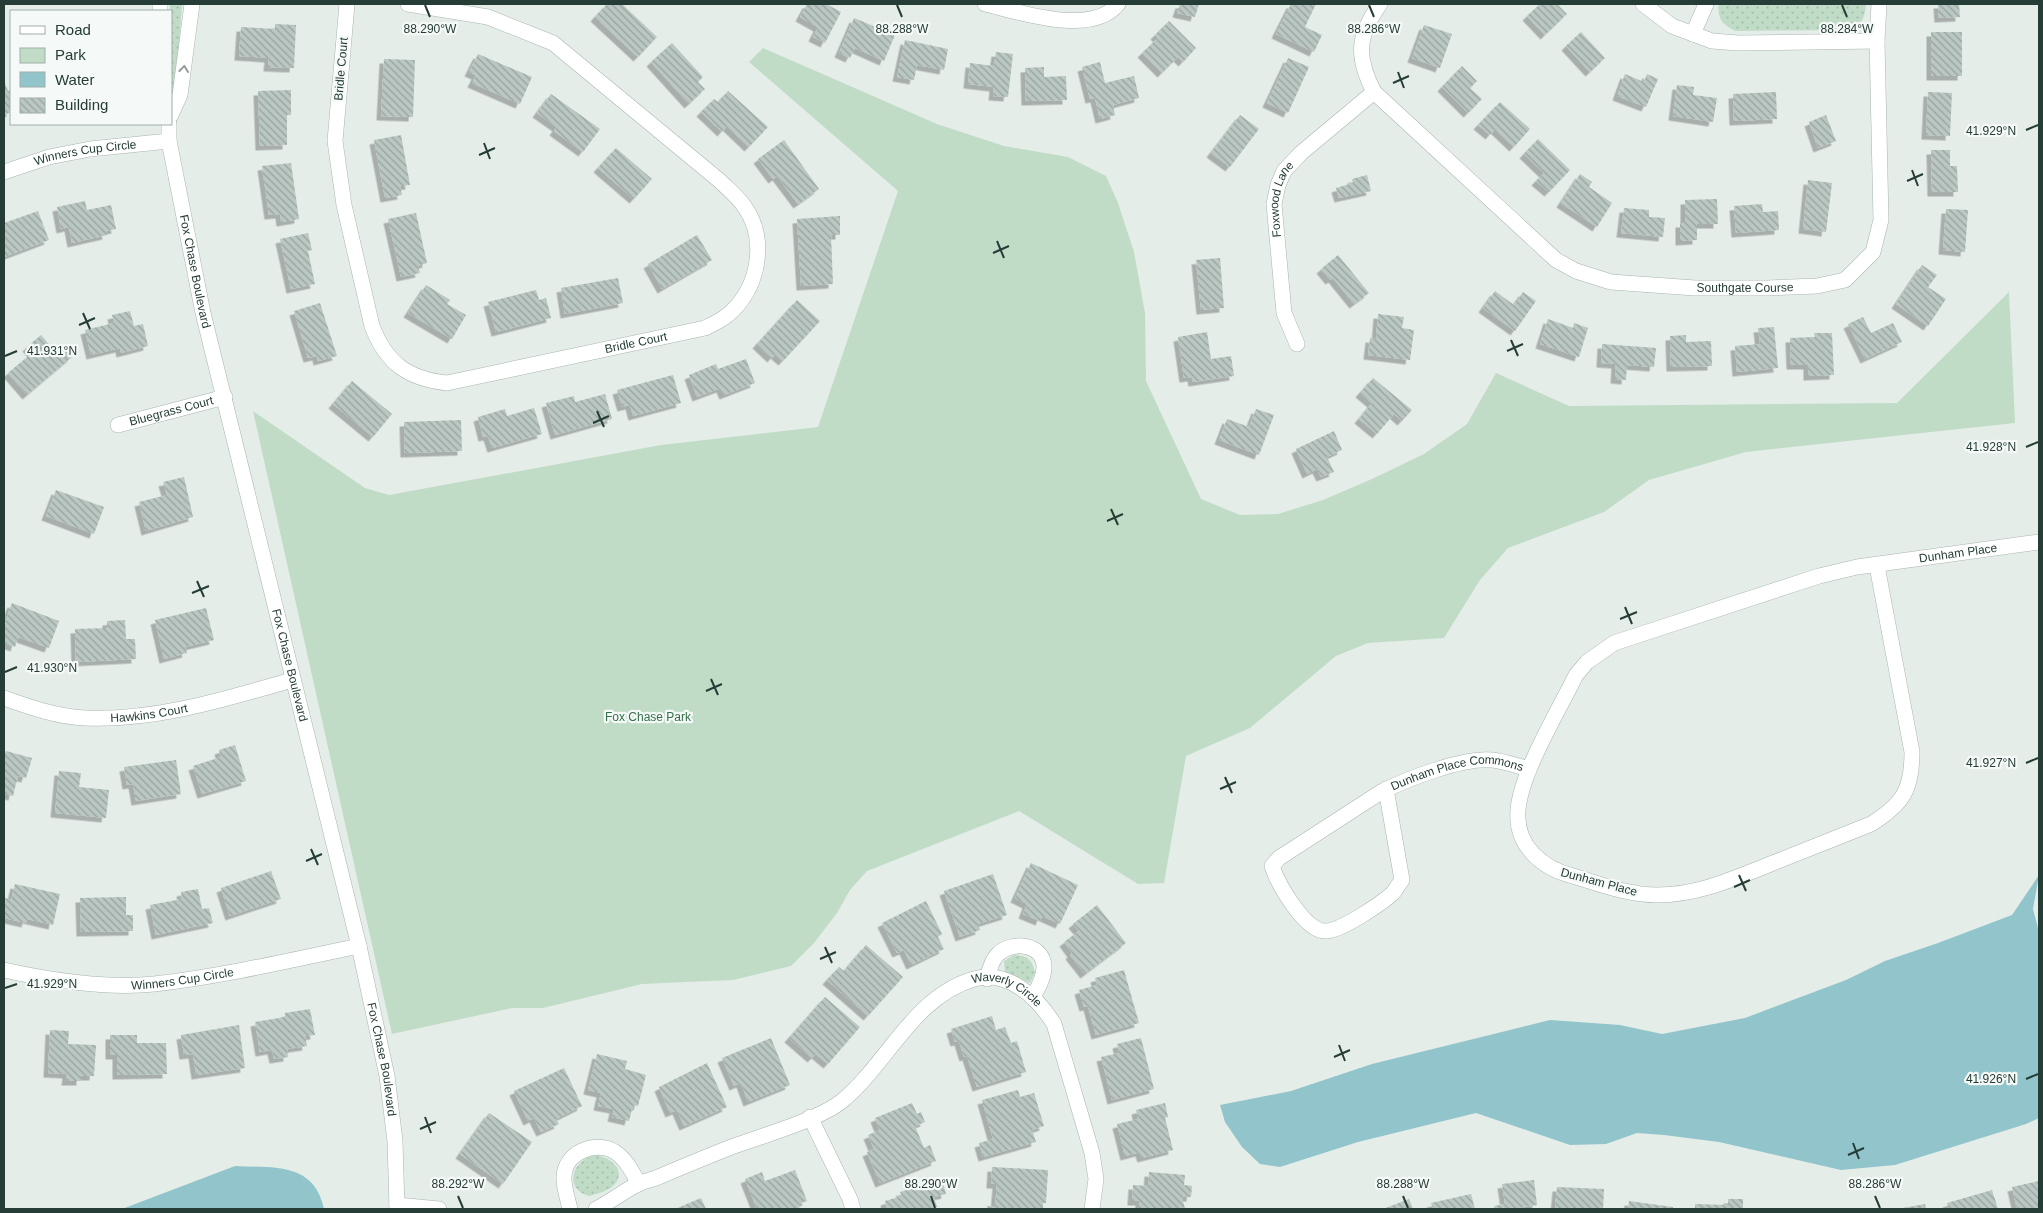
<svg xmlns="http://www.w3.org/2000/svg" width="2043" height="1213" font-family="Arial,sans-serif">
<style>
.grass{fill:url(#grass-dots)}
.green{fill:#c0dcc7}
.water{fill:#92c4cc}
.building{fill:url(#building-back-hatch);filter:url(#shadow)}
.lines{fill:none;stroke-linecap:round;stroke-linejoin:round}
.minor-casing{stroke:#a8b5b0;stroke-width:16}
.minor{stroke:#fff;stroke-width:15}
.oneway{stroke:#929e9a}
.ticks{fill:none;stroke:#253d36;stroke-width:2}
.labels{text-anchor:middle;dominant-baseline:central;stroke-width:4.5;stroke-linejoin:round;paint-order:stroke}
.street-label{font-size:12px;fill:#253d36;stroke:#f5f9f7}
.park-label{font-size:12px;fill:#33704a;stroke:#f5f9f7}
.ticks-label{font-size:12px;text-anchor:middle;fill:#253d36;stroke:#f5f9f7;stroke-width:4.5;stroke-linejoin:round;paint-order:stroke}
</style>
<defs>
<pattern id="grass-dots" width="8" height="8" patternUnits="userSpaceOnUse" patternTransform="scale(1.25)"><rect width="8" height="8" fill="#c0dcc7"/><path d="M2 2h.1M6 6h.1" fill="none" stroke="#a5beac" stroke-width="1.8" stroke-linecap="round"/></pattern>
<pattern id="building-back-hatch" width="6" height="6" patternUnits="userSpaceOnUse" patternTransform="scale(1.25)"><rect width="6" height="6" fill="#bac7c2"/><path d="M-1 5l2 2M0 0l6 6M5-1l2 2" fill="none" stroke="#97a39e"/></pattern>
<filter id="shadow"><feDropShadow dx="-4.5" dy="4.5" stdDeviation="0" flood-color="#0004"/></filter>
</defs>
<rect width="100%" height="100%" fill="#e5ede9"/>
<path class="grass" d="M170,4H182L175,98L171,99Z
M1719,4H1866C1865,18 1862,25 1849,30L1735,31C1722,24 1717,18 1719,4Z
M1014,955C1028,955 1033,961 1035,973L1030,983L1005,972L1004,961Z
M596,1155C609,1157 628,1170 614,1185C609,1191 596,1194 589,1196C563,1189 572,1159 596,1155Z"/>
<path class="green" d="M763,48L937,124L1004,146L1068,157L1106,176L1118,203L1134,252L1145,313L1146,381L1201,499L1240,515L1278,514L1323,500L1372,479L1424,454L1467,424L1496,373L1569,406L1897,403L2009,292L2015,423L1746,452L1649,480L1604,512L1508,548L1480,580L1444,638L1368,643L1336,656L1250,728L1186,756L1164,883L1138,884L1019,811L867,871L850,890L837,913L814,943L791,966L733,980L642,984L543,1008H512L392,1034L253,411L365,488L389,495L661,445L818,427L898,191L749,62Z"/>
<path class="water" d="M2039,875L2033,909L2039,932V1118L2026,1124L1895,1165L1841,1170L1719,1142L1664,1135L1637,1133L1606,1144L1570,1145L1476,1113L1358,1142L1280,1167L1260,1164L1242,1147L1225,1122L1220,1105L1291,1091L1372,1064L1550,1020L1620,1025L1662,1034L1745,1018L1846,980L1885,961L1938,943L2012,915Z
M235,1166C274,1168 314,1162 324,1209H122Z"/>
<path class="building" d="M607,4H622L657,37L638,57L595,17Z
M807,4H826L841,12L825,43L813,37L818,27L800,17Z
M1180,4H1199L1195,17L1177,13Z
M1291,4H1316L1305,27L1322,35L1314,52L1276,34Z
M1540,4H1557L1567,14L1545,35L1527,16Z
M1938,4H1959L1960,17L1939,18Z
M854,18L895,35L884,61L855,48L850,58L839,53Z
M1169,21L1196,48L1183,62L1178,57L1162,73L1142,53L1158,38L1155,35Z
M275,24L296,25L294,68L268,67L269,58L239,56L241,27L275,29Z
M1424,25L1452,34L1440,68L1412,58Z
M1581,32L1605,58L1590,72L1566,46Z
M1931,32H1962V76H1931Z
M905,40L948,49L944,70L917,65L914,80L897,77Z
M672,43L703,77L698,82L705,89L689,104L651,62Z
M996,52L1013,54L1008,97L993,96L994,87L968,84L970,63L994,66Z
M478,54L532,77L520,104L472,83L476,75L469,72Z
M1288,58L1309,67L1288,113L1267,103Z
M384,59L415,60L413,117L381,116Z
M1100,62L1105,83L1134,76L1139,98L1113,105L1115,115L1100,119L1095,98L1090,99L1082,67Z
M1462,66L1477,81L1470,88L1482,99L1468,113L1442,87Z
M1044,67V77L1066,76L1067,100L1026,101L1025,68Z
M1625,74L1644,82L1647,74L1658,79L1646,107L1617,96Z
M4,80L8,91L11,90V112L4,115Z
M1677,85L1694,87L1693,95L1717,98L1713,122L1673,116Z
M291,90V115H287V145L260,146L258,91Z
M728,91L768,127L749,147L727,126L722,132L701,112L714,99L718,102Z
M1776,92L1777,119L1734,121L1733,94Z
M1928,92L1952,93L1950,136L1926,135Z
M551,94L600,129L583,152L554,131L557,127L537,113Z
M1500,102L1530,129L1514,147L1495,129L1490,135L1478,125Z
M1240,115L1259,129L1230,167L1211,153Z
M1826,115L1836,141L1818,148L1809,122Z
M401,135L410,185L400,186L402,195L385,198L374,140Z
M1538,139L1570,170L1549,192L1536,181L1544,173L1524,154Z
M784,140L819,189L798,204L777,176L773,179L758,159Z
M616,148L652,179L634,199L598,168Z
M1931,150H1950V166H1957L1958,192H1932Z
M291,163L299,219L281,222L280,214L269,215L262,166Z
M1580,174L1592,182L1589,187L1612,203L1597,227L1561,203Z
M1367,175L1371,191L1339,198L1336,188L1353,183L1352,179Z
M1808,180L1832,183L1826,232L1803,229Z
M1717,199L1718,224H1697V240L1680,241V223H1685V200Z
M85,201L87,210L111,205L116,229L106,231L107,235L72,243L69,227L61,229L57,207Z
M1762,204L1763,212L1778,211L1779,230L1736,233L1734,206Z
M1624,208L1649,210V217L1665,218L1663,237L1621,233Z
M1946,209L1968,210L1965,252L1943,250Z
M38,211L49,240L4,257V223Z
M416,213L427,263L418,266L420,273L401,277L388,219Z
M840,216V235H831L833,284L801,286L797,219Z
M308,233L312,250L308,251L315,284L291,289L280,239Z
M697,235L712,260L662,289L648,264Z
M1338,255L1369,293L1354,304L1333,278L1330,280L1321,269Z
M1220,258L1224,308L1201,310L1196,260Z
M1922,265L1937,275L1928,287L1946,299L1928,326L1896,304Z
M618,278L623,303L565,314L561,288Z
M426,285L450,300L447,304L466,315L452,339L408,313Z
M536,290L539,300L546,298L551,318L496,332L488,302Z
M1495,291L1514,305L1523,292L1536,301L1515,331L1483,308Z
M797,300L820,321L783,361L775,354L772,358L757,344Z
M320,303L337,356L318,361L317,356L308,358L294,311Z
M130,311L134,326L143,324L148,346L121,353L120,348L91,355L85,330L114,323L112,315Z
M1378,314L1404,317L1402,328L1414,330L1410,360L1368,355L1370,338L1376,339Z
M1863,317L1871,333L1893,323L1902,342L1865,359L1848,324Z
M1548,319L1573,328L1574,323L1588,328L1579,357L1540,344Z
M1774,327L1778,368L1737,372L1735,346L1760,344L1758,328Z
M1207,332L1211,359L1231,356L1234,376L1193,382L1192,377L1184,378L1178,337Z
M1814,333H1832L1834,375L1808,376V365H1791L1790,338L1815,337Z
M41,335L53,349L60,344L72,357L27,395L8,373L32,353L27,347Z
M1686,335V342L1711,341L1712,366L1671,367L1670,336Z
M1602,344L1656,348L1654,367L1627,365L1626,380L1615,379L1616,364L1601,363Z
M746,359L755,383L724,395L721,388L697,397L689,375L716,364L718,369Z
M673,375L681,403L633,416L630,405L622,407L617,390Z
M1373,378L1412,410L1402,421L1394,414L1377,434L1359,419L1372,403L1360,393Z
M352,381L392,414L373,437L333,404Z
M605,394L612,419L555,435L546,403L574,396L575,402Z
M534,408L542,434L492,448L488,436L483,437L478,417L505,409L507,416Z
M1256,409L1274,415L1259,455L1219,440L1227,419L1249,427Z
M461,420L462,451L405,453L404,422Z
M1334,431L1342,450L1327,457L1334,472L1321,477L1317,469L1307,474L1296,449Z
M184,477L193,517L146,531L139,502L167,495L163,482Z
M56,490L104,507L94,534L46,516Z
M12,603L59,621L49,648L18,637L15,647L4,643V624Z
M206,608L214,640L185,647L187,653L164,659L155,620Z
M125,620L126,639H135L136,659L76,662L75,629L107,628V621Z
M235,745L246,781L202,794L193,766L221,757L219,750Z
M6,751L32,758L26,778L18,776L13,796L4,794V754Z
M176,760L181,794L136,801L133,784L127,785L124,767Z
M59,771L81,773L79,787L109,790L106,818L55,813Z
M1031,863L1078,885L1060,924L1042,916L1040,921L1023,914L1027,904L1015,898Z
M271,871L281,899L230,916L221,888Z
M993,874L1007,915L978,924L980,930L960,937L944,891Z
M15,884L60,894L53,925L27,919L26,923L4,918L5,898L11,900Z
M198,889L202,909L209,908L213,923L156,935L150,905L182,899L181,892Z
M126,897V915H133V931L81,932L80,898Z
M926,901L942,934L938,937L944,949L911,965L904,950L897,953L882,923Z
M1097,905L1126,943L1085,974L1070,955L1072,953L1064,942L1079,931L1073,924Z
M866,945L903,977L868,1016L827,980L839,967L844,971Z
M1124,970L1139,1023L1096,1035L1088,1006L1084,1007L1079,990L1097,985L1095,978Z
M825,997L860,1027L828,1064L816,1054L812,1058L789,1038Z
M310,1009L315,1035L305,1036L307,1046L287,1049L288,1057L274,1059L272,1050L260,1052L255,1022L285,1017V1013Z
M992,1016L996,1030L1005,1027L1011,1043L1017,1041L1026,1072L977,1087L967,1056L964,1057L959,1041L955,1042L951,1029Z
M239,1025L245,1068L196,1075L193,1054L184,1055L181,1035Z
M50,1030L69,1031L68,1044L96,1045L94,1076H81V1081H66L67,1074L48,1073Z
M110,1035H137V1043H166L167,1074L117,1075V1055H110Z
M771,1038L790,1085L748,1102L741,1083L734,1086L722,1058Z
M1141,1038L1154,1089L1112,1100L1101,1057L1119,1053L1117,1044Z
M597,1054L627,1061L625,1069L646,1075L638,1106L633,1105L629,1121L612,1117L614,1109L598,1106L601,1093L588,1090Z
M707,1063L727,1107L684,1126L677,1110L670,1113L659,1087Z
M564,1068L582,1106L556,1119L559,1124L541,1132L534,1118L528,1121L514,1091Z
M1018,1090L1020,1097L1034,1093L1044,1126L1032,1130L1036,1142L983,1157L979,1143L993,1139L982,1100Z
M912,1103L917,1114L921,1112L925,1122L915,1126L924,1148L930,1145L936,1161L880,1183L867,1152L874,1149L868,1135L880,1130L875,1118Z
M1165,1103L1168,1117L1165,1118L1173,1150L1142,1158L1140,1152L1125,1156L1117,1124L1138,1119L1136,1110Z
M489,1113L532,1142L503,1184L460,1154Z
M992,1167L1048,1170L1046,1203H1043V1209H987V1206L995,1207L997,1184H991Z
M795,1170L807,1201L798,1204L800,1209H757L745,1179L762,1172L765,1181Z
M1149,1172L1185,1175L1184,1185L1192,1186L1191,1197H1182L1185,1209H1139L1140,1201H1132L1133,1185L1148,1186Z
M942,1180L946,1194L934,1197L937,1207L932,1209H887L885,1201L902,1196L900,1192Z
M1534,1180L1537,1205L1514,1209H1495L1494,1206L1505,1204L1502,1184Z
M2039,1181V1209H2017L2012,1187Z
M1557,1187L1604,1189L1603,1209H1555Z
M1992,1190L1998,1209H1949L1947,1203Z
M1471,1194L1475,1209H1433L1431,1203Z
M701,1198L706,1209H675Z
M1409,1199L1413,1209H1383Z
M1728,1199H1743V1209H1695V1204L1728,1205Z
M1629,1201L1673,1207V1209H1628Z
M1925,1204L1926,1209H1903V1208Z"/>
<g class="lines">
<g class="minor-casing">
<g id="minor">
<path id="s1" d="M347,4L335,141L344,205L372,326C386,363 408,379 447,383L705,328C717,322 728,317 737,306C760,279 766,236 744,206C738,197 728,189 720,181L553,43L488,17L408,4"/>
<path d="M985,4C1020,12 1091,37 1118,4"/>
<path id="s2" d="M1380,4C1357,36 1356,57 1374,92L1556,260L1576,271L1611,282L1695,288H1768L1817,286L1845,280L1873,252L1881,220L1877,41L1879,4"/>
<path d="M1643,4L1672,26L1712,41L1738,43L1877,41"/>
<path d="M160,11V4"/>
<path d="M1693,34L1706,4"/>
<path d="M171,115L180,95L192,4"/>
<path id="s3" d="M169,124V141L203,313L359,946L387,1076L395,1141L397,1209"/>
<path id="s4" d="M4,172L49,157L90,149L169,141"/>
<path id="s5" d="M1297,344L1284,313L1274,204L1278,185L1284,171L1301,153L1374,92"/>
<path id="s6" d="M118,425L225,397"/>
<path id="s7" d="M1877,566L1912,752C1912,790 1903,804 1871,824C1838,837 1806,850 1773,863C1735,878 1699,895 1657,895C1628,895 1600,884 1573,876C1541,868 1515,845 1518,810C1521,772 1559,710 1576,675L1587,662L1614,643L1819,576L1857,567L2039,542"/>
<path id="s8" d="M4,698C29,707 58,717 85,718C156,721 225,699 292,680"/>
<path id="s9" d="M1386,789L1402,880C1399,884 1396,889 1393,893C1382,903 1341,931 1326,931C1305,932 1278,884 1272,866L1279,858L1381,792C1407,779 1463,757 1492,760C1504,761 1517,766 1529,769"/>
<path id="s10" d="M4,970C48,980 109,989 154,984C223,976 292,960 359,946"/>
<path d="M987,979C989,970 992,960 998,954C1012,940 1044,944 1044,967C1044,978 1038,988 1033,997"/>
<path d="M810,1117L850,1199L853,1209"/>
<path d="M397,1205L439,1209"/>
<path d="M570,1209C568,1200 564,1188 564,1179C563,1152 596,1140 615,1152C626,1159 633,1173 639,1184"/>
<path id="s11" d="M596,1209C610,1202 624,1191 638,1184C644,1181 651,1180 656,1178C682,1167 708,1156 734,1146C762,1136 820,1119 842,1101C887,1064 914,996 974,979C1008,969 1038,998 1054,1024L1092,1153L1096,1179L1092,1209"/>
</g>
</g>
<use href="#minor" class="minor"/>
</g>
<defs><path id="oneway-chevron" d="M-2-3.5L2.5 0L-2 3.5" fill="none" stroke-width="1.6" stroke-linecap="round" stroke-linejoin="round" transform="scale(1.25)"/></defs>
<use class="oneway" href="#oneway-chevron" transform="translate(184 69) rotate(-83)"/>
<path class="ticks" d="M425,5L430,17M897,5L902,17M1369,5L1374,17M1842,5L1847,17M1398,72L1404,88M1393,83L1409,76M2026,130L2038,125M484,143L490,159M479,155L495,148M1912,170L1918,186M1907,181L1923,174M997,241L1004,258M993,253L1009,246M83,313L90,329M79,325L95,318M1511,340L1518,356M1507,351L1523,344M5,356L17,351M597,411L604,427M593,423L609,416M2026,447L2038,442M1111,509L1118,525M1107,521L1123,514M197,581L204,597M192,593L209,586M1625,607L1632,624M1620,619L1637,612M5,672L17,667M711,679L718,695M706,691L722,684M2026,763L2038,758M1225,777L1232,793M1220,789L1236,782M311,849L318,865M306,861L322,854M1739,875L1746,891M1734,887L1750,880M825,947L832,963M820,959L836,952M5,988L17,984M1339,1045L1345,1061M1334,1057L1350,1050M2026,1079L2038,1074M425,1117L431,1133M420,1129L436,1122M1853,1143L1859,1159M1848,1155L1864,1148M458,1196L463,1208M931,1196L935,1208M1403,1196L1408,1208M1875,1196L1880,1208"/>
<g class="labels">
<g class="street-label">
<text transform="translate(341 69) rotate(-85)">Bridle Court</text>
<text stroke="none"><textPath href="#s4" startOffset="84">Winners Cup Circle</textPath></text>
<text stroke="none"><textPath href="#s5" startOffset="149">Foxwood Lane</textPath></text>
<text stroke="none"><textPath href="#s3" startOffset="150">Fox Chase Boulevard</textPath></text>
<text stroke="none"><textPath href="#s2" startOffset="536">Southgate Course</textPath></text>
<text stroke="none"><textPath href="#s1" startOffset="620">Bridle Court</textPath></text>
<text stroke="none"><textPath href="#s6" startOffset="55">Bluegrass Court</textPath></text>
<text stroke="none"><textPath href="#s7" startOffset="1239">Dunham Place</textPath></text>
<text stroke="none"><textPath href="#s3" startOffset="555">Fox Chase Boulevard</textPath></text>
<text stroke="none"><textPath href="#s8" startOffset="148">Hawkins Court</textPath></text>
<text stroke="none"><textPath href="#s9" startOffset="486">Dunham Place Commons</textPath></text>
<text transform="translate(1599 882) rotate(15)">Dunham Place</text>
<text stroke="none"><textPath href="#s10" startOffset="180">Winners Cup Circle</textPath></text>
<text stroke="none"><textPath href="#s11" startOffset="488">Waverly Circle</textPath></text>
<text stroke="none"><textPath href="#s3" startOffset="960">Fox Chase Boulevard</textPath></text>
</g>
<g class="park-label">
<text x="648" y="717">Fox Chase Park</text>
</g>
</g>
<g class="ticks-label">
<text x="430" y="33">88.290°W</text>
<text x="902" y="33">88.288°W</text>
<text x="1374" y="33">88.286°W</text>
<text x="1847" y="33">88.284°W</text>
<text x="1991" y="135">41.929°N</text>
<text x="52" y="355">41.931°N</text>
<text x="1991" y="451">41.928°N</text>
<text x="52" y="672">41.930°N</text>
<text x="1991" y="767">41.927°N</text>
<text x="52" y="988">41.929°N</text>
<text x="1991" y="1083">41.926°N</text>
<text x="458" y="1188">88.292°W</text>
<text x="931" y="1188">88.290°W</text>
<text x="1403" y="1188">88.288°W</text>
<text x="1875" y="1188">88.286°W</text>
</g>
<rect width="2043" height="1213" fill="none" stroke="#253d36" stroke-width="10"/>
<rect x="10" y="10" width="162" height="115" fill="#f5f9f7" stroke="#a2aeaa"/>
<rect x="20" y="26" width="25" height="8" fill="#ffffff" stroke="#a2aeaa"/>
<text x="55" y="35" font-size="15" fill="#253d36">Road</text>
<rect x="20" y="48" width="25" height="15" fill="#c0dcc7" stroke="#a2aeaa"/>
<text x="55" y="60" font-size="15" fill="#253d36">Park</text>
<rect x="20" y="72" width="25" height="15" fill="#92c4cc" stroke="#a2aeaa"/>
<text x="55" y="85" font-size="15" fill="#253d36">Water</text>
<rect x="20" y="98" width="25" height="15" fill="url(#building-back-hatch)" stroke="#a2aeaa"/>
<text x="55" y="110" font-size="15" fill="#253d36">Building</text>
</svg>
